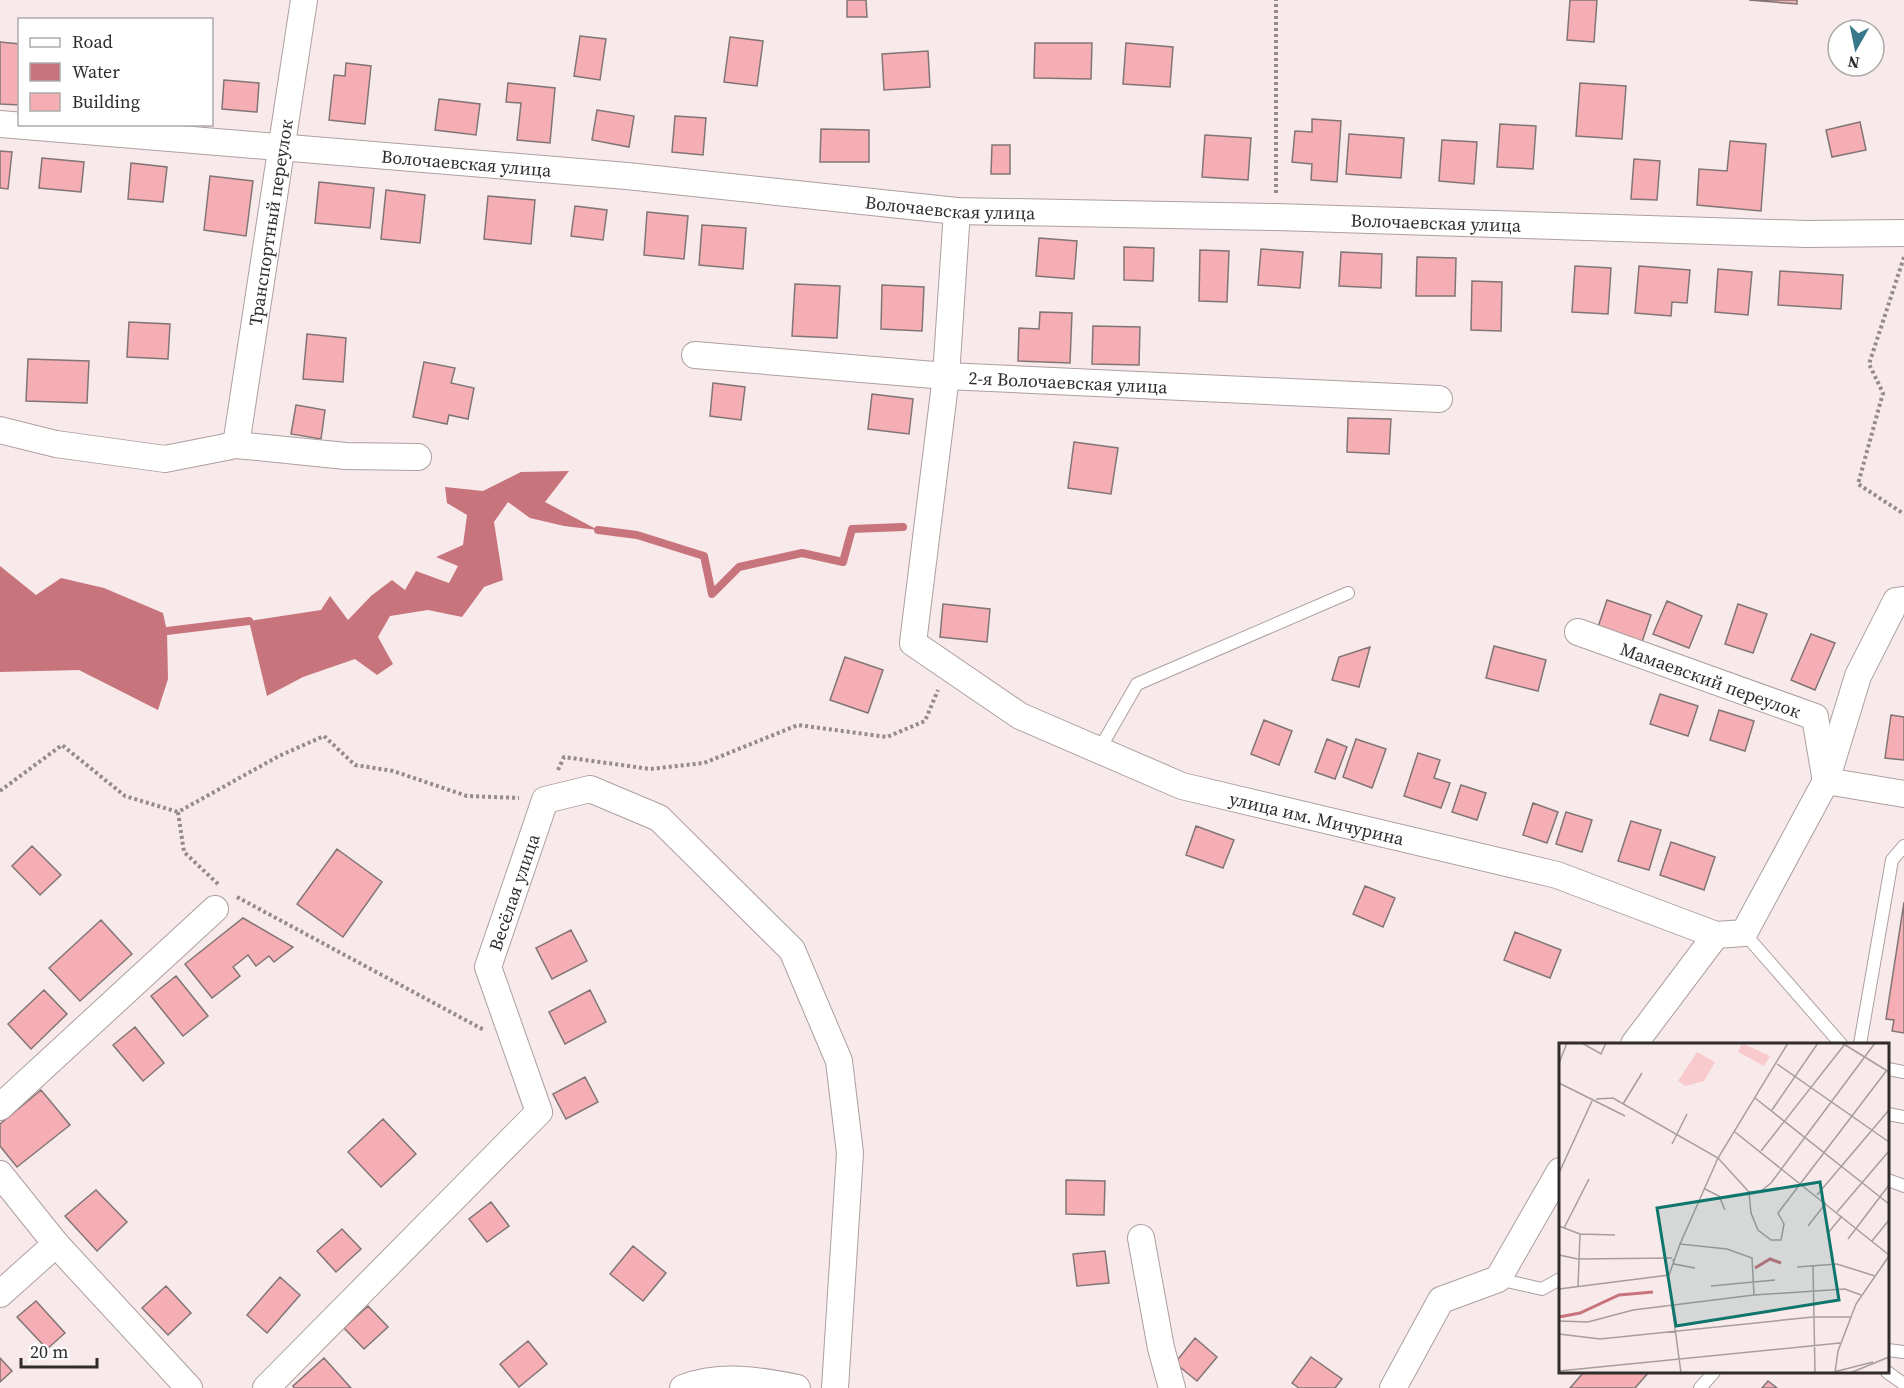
<svg xmlns="http://www.w3.org/2000/svg" width="1904" height="1388" font-family="'Source Serif 4',serif">
<style>
.water{fill:#c7747d}
.lines{fill:none;stroke-linecap:round;stroke-linejoin:round}
.stream{stroke:#c7747d;stroke-width:8}
.building{fill:#f5aeb4;stroke:#827576;stroke-width:1.5}
.service-casing{stroke:#ad9fa0;stroke-width:14}
.minor-casing{stroke:#ad9fa0;stroke-width:28}
.path{stroke:#958b8b;stroke-width:4;stroke-dasharray:3 3;stroke-linecap:butt}
.service{stroke:#fff;stroke-width:12}
.minor{stroke:#fff;stroke-width:26}
.labels{text-anchor:middle;dominant-baseline:central;stroke-width:6;stroke-linejoin:round;paint-order:stroke}
.street-label{font-size:18px;fill:#312c2c;stroke:#fff}
.inset-river{fill:none;stroke:#c7747d;stroke-width:3}
.inset-road{fill:none;stroke:#a89d9e;stroke-width:1.5}
.view{fill:#0f766e;fill-opacity:0.15;stroke:#0f766e;stroke-width:3}
.inset-edge{fill:none;stroke:#312c2c;stroke-width:3}
</style>
<rect width="100%" height="100%" fill="#f8e9ea"/>
<path class="water" d="M569,471L545,502L598,530L564,526L530,518L508,502L494,522L503,580L484,587L462,617L428,610L390,616L378,637L393,664L377,675L355,659L303,677L267,696L249,621L321,610L330,596L348,620L371,596L392,580L405,590L416,571L449,583L458,566L436,557L463,545L467,515L447,503L445,487L483,491L521,472Z
M0,566L36,595L61,578L104,588L163,613L167,631L168,679L158,710L79,670L0,672Z"/>
<g class="lines">
<path class="stream" d="M598,530L637,535L704,556L712,594L739,567L802,553L843,562L852,529L903,527
M167,631L249,621"/>
</g>
<path class="building" d="M847,0H866L867,17H847Z
M1570,0H1597L1594,42L1567,40Z
M1749,0H1797V4Z
M580,36L606,39L600,80L574,76Z
M730,37L763,41L757,86L724,82Z
M0,42L20,44V105L0,104Z
M1035,43H1092L1091,79L1034,78Z
M1126,43L1173,47L1170,87L1123,84Z
M928,51L930,87L884,90L882,54Z
M346,63L371,66L365,124L329,120L334,75L345,76Z
M224,80L259,83L257,112L222,109Z
M508,83L555,88L550,143L517,140L521,103L506,102Z
M1580,83L1626,86L1622,139L1576,136Z
M439,99L480,104L476,135L435,130Z
M597,110L634,116L629,147L592,140Z
M675,116L706,118L703,155L672,152Z
M1312,119L1341,121L1337,182L1311,180L1312,164L1292,162L1295,131L1312,132Z
M1860,122L1866,150L1832,157L1826,130Z
M1500,124L1536,126L1533,169L1497,167Z
M821,129L869,130V162H820Z
M1349,134L1404,138L1401,178L1346,174Z
M1205,135L1251,138L1248,180L1202,177Z
M1442,140L1477,142L1474,184L1439,181Z
M1730,141L1766,144L1761,211L1697,205L1699,169L1727,171Z
M992,145H1010V174H991Z
M0,151L12,152L8,189L0,188Z
M42,158L84,162L81,192L39,188Z
M1634,159L1660,161L1657,200L1631,199Z
M131,163L167,167L163,202L128,199Z
M210,176L253,181L246,236L204,230Z
M319,182L374,188L370,228L315,223Z
M386,190L425,195L420,243L381,239Z
M488,196L535,200L531,244L484,239Z
M575,206L607,210L603,240L571,236Z
M647,212L688,216L684,259L644,255Z
M702,225L746,228L743,269L699,265Z
M1039,238L1077,241L1074,279L1036,276Z
M1124,247L1154,248L1153,281L1124,280Z
M1261,249L1303,252L1300,288L1258,285Z
M1200,250L1229,251L1227,302L1199,301Z
M1341,252L1382,254L1381,288L1339,286Z
M1417,257L1456,258L1455,296H1416Z
M1575,266L1611,268L1608,314L1572,312Z
M1639,266L1690,270L1687,303L1672,302L1671,316L1635,313Z
M1718,269L1752,272L1748,315L1715,312Z
M1780,271L1843,275L1841,309L1778,305Z
M1472,281L1502,282L1501,331L1471,330Z
M795,284L840,286L837,338L792,336Z
M882,285L924,287L922,331L881,329Z
M1040,312L1072,313L1070,363L1018,361L1019,328L1039,329Z
M129,322L170,324L168,359L127,357Z
M1093,326L1140,327L1139,365L1092,364Z
M307,334L346,338L343,382L303,379Z
M28,359L89,361L87,403L26,401Z
M424,362L455,368L451,383L474,388L468,419L449,415L447,424L413,417Z
M713,383L745,387L741,420L710,416Z
M872,394L913,399L909,434L868,429Z
M296,405L325,410L321,439L291,434Z
M1348,418L1391,419L1389,454L1347,452Z
M1074,442L1118,448L1111,494L1068,488Z
M1607,600L1651,615L1642,642L1598,627Z
M1667,601L1702,616L1689,648L1653,634Z
M943,604L990,609L987,642L940,637Z
M1738,604L1767,614L1753,653L1725,644Z
M1811,634L1835,643L1815,690L1791,680Z
M1494,646L1546,660L1538,691L1486,678Z
M1370,647L1359,687L1332,680L1339,657Z
M845,657L883,670L868,713L830,700Z
M1660,694L1698,706L1688,736L1650,724Z
M1719,710L1754,721L1745,751L1710,740Z
M1891,715L1904,717V760L1885,758Z
M1264,720L1292,731L1279,765L1251,754Z
M1327,739L1347,747L1335,779L1315,772Z
M1356,739L1386,749L1372,788L1343,777Z
M1418,753L1440,760L1434,778L1450,783L1441,808L1404,796Z
M1461,785L1486,793L1477,820L1452,812Z
M1533,803L1558,812L1547,843L1523,835Z
M1566,812L1592,820L1582,852L1556,844Z
M1631,821L1661,830L1649,870L1618,861Z
M1196,826L1234,840L1223,868L1186,855Z
M1671,842L1715,857L1704,890L1660,875Z
M32,846L61,875L40,895L12,866Z
M337,849L382,882L343,937L297,904Z
M1365,886L1395,898L1383,927L1353,914Z
M1904,902V1033L1892,1031L1894,1020L1886,1019Z
M243,918L293,947L274,962L269,956L256,966L248,955L233,967L240,976L212,998L185,964Z
M101,920L132,954L80,1001L49,968Z
M571,930L587,961L552,979L536,948Z
M1515,932L1561,950L1550,978L1504,960Z
M176,976L208,1016L183,1036L151,996Z
M44,990L67,1014L31,1049L8,1024Z
M590,990L606,1022L565,1044L549,1012Z
M135,1027L164,1063L143,1081L113,1045Z
M585,1077L598,1102L566,1119L553,1094Z
M41,1090L70,1125L17,1167L0,1146V1124Z
M383,1119L416,1154L381,1187L348,1152Z
M1066,1180L1105,1181L1104,1215L1066,1214Z
M96,1190L127,1222L97,1251L65,1216Z
M491,1202L509,1226L487,1242L469,1219Z
M342,1229L361,1249L336,1272L317,1251Z
M633,1246L666,1273L643,1301L610,1274Z
M1105,1251L1109,1283L1077,1286L1073,1254Z
M280,1277L300,1295L267,1333L247,1315Z
M166,1286L191,1313L168,1335L142,1308Z
M36,1301L65,1333L47,1349L17,1317Z
M368,1306L388,1327L364,1349L344,1328Z
M1195,1338L1217,1357L1197,1381L1175,1363Z
M528,1341L547,1364L519,1387L500,1364Z
M1311,1357L1342,1379L1335,1388H1299L1292,1383Z
M0,1358L12,1371L0,1382Z
M324,1358L351,1388H294L293,1386Z
M1584,1372H1649L1635,1388H1570Z
M1768,1381L1777,1388H1762Z"/>
<g class="lines">
<g class="service-casing">
<path id="service" d="M1099,750L1137,684L1348,593
M1744,933L1841,1044
M1860,1044L1892,860L1904,846
M1888,1069L1904,1072
M1888,1114L1904,1117
M1888,1180L1904,1186
M1498,1279L1542,1289L1560,1279
M1888,1350L1904,1352
M1887,1372L1904,1384
M1700,1388L1714,1372"/>
</g>
<g class="minor-casing">
<g id="minor">
<path id="s1" d="M0,124L627,176L957,211L1276,217L1806,234L1904,233"/>
<path id="s2" d="M957,211L946,376L913,643L1020,716L1182,786L1557,875L1716,935L1744,933L1826,781L1858,676L1896,601L1904,600"/>
<path id="s3" d="M695,355L946,376L1439,399"/>
<path d="M0,430L56,444L165,459L236,445L346,456L418,457"/>
<path id="s4" d="M236,445L304,0"/>
<path id="s5" d="M1578,632L1815,717L1825,776"/>
<path d="M1826,781L1904,794"/>
<path d="M1634,1044L1716,935"/>
<path d="M0,1107L215,909"/>
<path d="M0,1174L56,1244L189,1388"/>
<path d="M1141,1238L1161,1348L1172,1388"/>
<path d="M0,1294L56,1244"/>
<path id="s6" d="M266,1388L539,1112L488,967L545,800L590,789L659,818L792,950L839,1061L850,1153L835,1388"/>
<path d="M683,1388C720,1374 760,1380 797,1388"/>
<path d="M1393,1388L1441,1300L1498,1279L1560,1171"/>
</g>
</g>
<path class="path" d="M1276,193V0
M1904,257L1869,364L1883,393L1858,484L1904,514
M558,770L564,757L650,769L704,763L798,725L887,737L925,721L938,690
M0,791L62,745L125,796L178,812
M218,884L184,852L178,812L279,756L324,736L355,765L393,771L467,796L519,798
M237,897L484,1030"/>
<use href="#service" class="service"/>
<use href="#minor" class="minor"/>
</g>
<g class="labels">
<g class="street-label">
<text stroke="none"><textPath href="#s1" startOffset="468">Волочаевская улица</textPath></text>
<text stroke="none"><textPath href="#s1" startOffset="954">Волочаевская улица</textPath></text>
<text stroke="none"><textPath href="#s4" startOffset="225">Транспортный переулок</textPath></text>
<text stroke="none"><textPath href="#s1" startOffset="1440">Волочаевская улица</textPath></text>
<text stroke="none"><textPath href="#s3" startOffset="374">2-я Волочаевская улица</textPath></text>
<text stroke="none"><textPath href="#s5" startOffset="141">Мамаевский переулок</textPath></text>
<text stroke="none"><textPath href="#s2" startOffset="879">улица им. Мичурина</textPath></text>
<text stroke="none"><textPath href="#s6" startOffset="621">Весёлая улица</textPath></text>
</g>
</g>
<g transform="translate(1559 1043)">
<rect width="330" height="330" fill="#f8e9ea"/>
<path d="M183,0L211,13L205,23L179,9ZM138,9L156,19L145,38L127,43L119,38Z" fill="#f9cacd"/>
<path class="inset-river" d="M196,225L211,216L222,220M0,274L21,270L60,252L94,249"/>
<path class="inset-road" d="M23,0L42,11L47,0M283,0L330,29M0,20L8,0M218,21L330,99M0,40L66,73M196,55L330,161M37,56L54,55L159,115L190,149M64,61L83,30M213,67L259,0M176,89L330,212M113,101L128,71M202,108L286,1M0,130L33,58M146,146L160,153L166,167M190,149L192,170L199,187L212,197H222L225,181L219,170L328,27M190,149H201L212,140L316,0M258,152L330,67M278,169L330,108M0,183L21,191L56,192M249,183L267,160M5,185L30,136M269,190L283,173M289,196L330,142M313,198L330,177M121,201L159,115L229,0M0,212L19,216L113,215M114,216L115,221L136,225M254,223L256,329M238,224L278,221L316,233M152,243L216,237M19,244L21,191M0,246L110,232L121,201L168,206L193,215L195,252M113,263L122,330M0,278L29,279L74,267L195,252L286,246L302,252M0,291L41,296L254,274H292M0,328L281,300M237,330H260M271,330L314,319M276,330L279,308L297,261L330,213M291,330L330,314"/>
<path class="view" d="M261,139L280,257L117,283L98,165Z"/>
<rect width="330" height="330" class="inset-edge"/>
</g>
<rect x="18" y="18" width="195" height="108" fill="#ffffff" stroke="#adabab" stroke-width="1.5"/>
<rect x="30" y="38" width="30" height="9" fill="#ffffff" stroke="#adabab" stroke-width="1.5"/>
<text x="72" y="48" font-size="18" fill="#312c2c">Road</text>
<rect x="30" y="63" width="30" height="18" fill="#c7747d" stroke="#adabab" stroke-width="1.5"/>
<text x="72" y="78" font-size="18" fill="#312c2c">Water</text>
<rect x="30" y="93" width="30" height="18" fill="#f5aeb4" stroke="#adabab" stroke-width="1.5"/>
<text x="72" y="108" font-size="18" fill="#312c2c">Building</text>
<g transform="translate(1856 48) rotate(189)"><circle r="28" fill="#ffffff" stroke="#adabab" stroke-width="1.5"/>
<path d="M0-4.5L10 22L0 15L-10 22Z" fill="#37798a"/>
<text y="-9" font-size="16" font-weight="bold" text-anchor="middle" fill="#312c2c">N</text>
</g>
<path d="M21 1358v9h76v-9" fill="none" stroke="#312c2c" stroke-width="3"/>
<text x="30" y="1358" font-size="18" fill="#312c2c" stroke="#ffffff" stroke-width="4.5" paint-order="stroke">20 m</text>
</svg>
